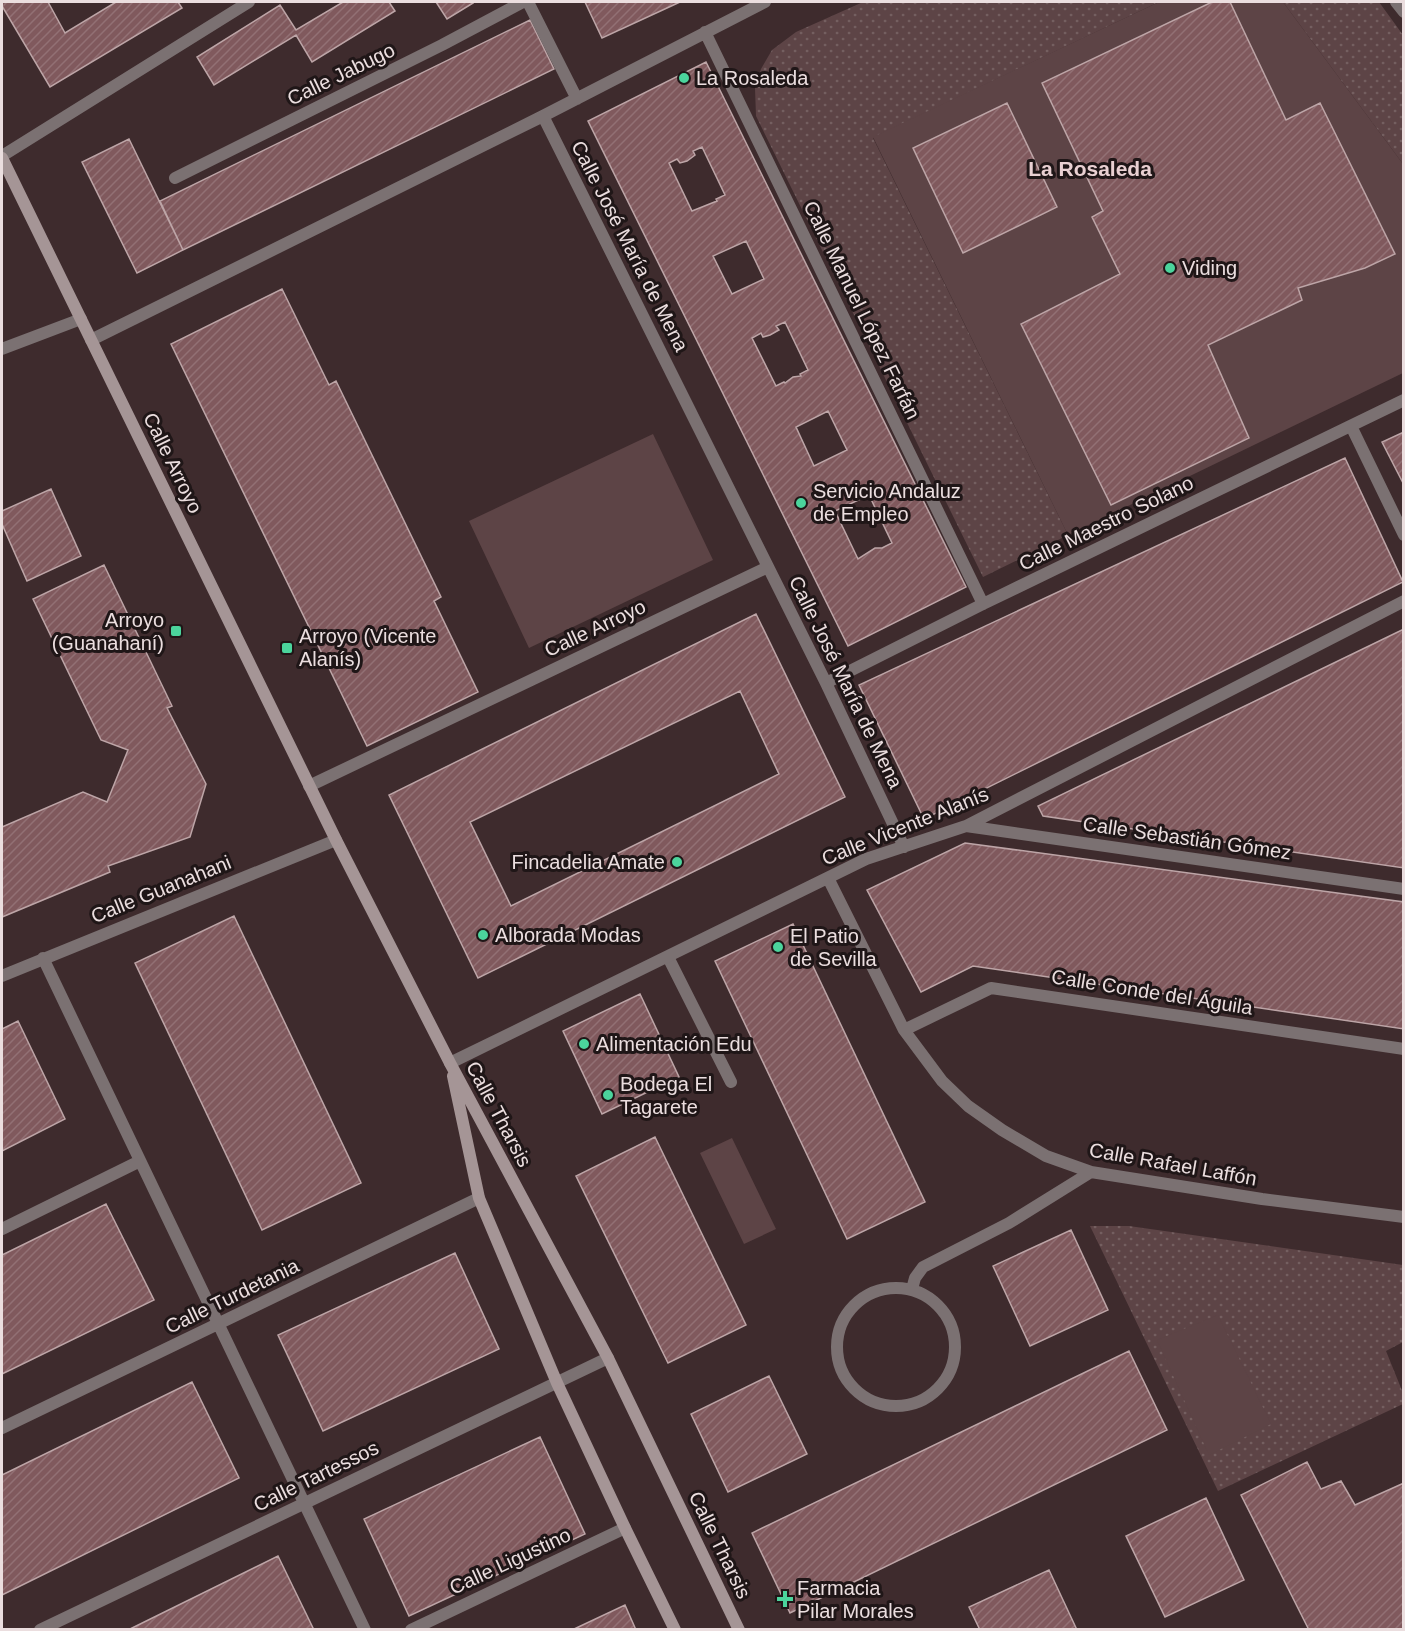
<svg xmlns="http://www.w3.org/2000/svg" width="1405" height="1631" font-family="Arial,sans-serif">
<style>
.park{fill:url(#park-dots)}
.garden{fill:#5d4446}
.building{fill:url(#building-hatch);stroke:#bda5a7;stroke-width:1.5;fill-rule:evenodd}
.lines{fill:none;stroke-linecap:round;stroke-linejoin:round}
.lane{stroke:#7b7172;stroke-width:12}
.street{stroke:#7b7172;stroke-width:12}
.secondary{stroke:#a59596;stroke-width:12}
.poi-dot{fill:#4bd49c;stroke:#1f1617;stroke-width:2}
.labels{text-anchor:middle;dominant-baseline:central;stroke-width:6;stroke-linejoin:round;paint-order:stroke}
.street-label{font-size:20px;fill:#ebdedf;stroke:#1f1617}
.poi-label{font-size:20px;fill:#ebdedf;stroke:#1f1617;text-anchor:start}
.neighbourhood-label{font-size:21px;font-weight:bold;fill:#e9d0d2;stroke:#1f1617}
</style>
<defs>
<pattern id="park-dots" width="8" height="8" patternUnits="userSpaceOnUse" patternTransform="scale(1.5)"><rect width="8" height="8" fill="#5d4446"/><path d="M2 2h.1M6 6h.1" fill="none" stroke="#745f60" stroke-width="1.8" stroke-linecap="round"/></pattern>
<pattern id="building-hatch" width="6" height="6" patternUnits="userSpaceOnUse" patternTransform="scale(1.5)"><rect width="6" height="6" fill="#80595d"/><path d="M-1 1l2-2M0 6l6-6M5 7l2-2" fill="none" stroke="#927074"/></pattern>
</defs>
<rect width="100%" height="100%" fill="#3e2b2d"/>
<path class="park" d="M863,2H1159L873,138L1068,535L983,577L756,116L755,88L761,69L772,50L796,32Z
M1283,2H1379L1403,35V164Z
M1090,1226H1129L1403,1265V1342L1386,1351L1403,1393V1404L1218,1491Z"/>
<path class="garden" d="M1159,2H1283L1403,164V373L1068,535L873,137Z
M653,434L713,560L529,648L469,521Z
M732,1138L776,1229L744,1244L700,1153Z
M1218,1315L1271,1424L1209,1455L1157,1340Z"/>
<path class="building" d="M2,2H48L65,33L116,2H178L182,8L50,87L2,6Z
M343,2H389L395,11L312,62L296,35L214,85L197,57L280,5L296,30Z
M436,2H472L473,3L447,19Z
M585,2H680L602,38Z
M1212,2H1230L1286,120L1320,103L1395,254L1365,268L1298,288L1302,300L1208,345L1249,438L1111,505L1021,324L1120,274L1092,217L1103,211L1042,83Z
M530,20L554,69L183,250L160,201Z
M706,62L966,587L848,646L588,121ZM702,147L725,195L716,199L717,201L692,211L669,163L677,159L680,163L687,161L695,155L693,151ZM746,241L764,279L732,294L713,256ZM785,322L808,370L800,374L801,376L793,377L785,383L784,382L776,386L752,338L761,333L763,337L770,335L779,330L776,326ZM828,411L847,450L814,466L796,427ZM869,495L892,543L882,548H875L858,559L835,511Z
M1007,103L1057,207L963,253L913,148Z
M129,139L183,250L137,273L82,162Z
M282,289L329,385L336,381L441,597L434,601L478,692L367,746L171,344Z
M1404,432V485L1382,442Z
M1345,458L1403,582L924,819L859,685Z
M51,489L81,556L27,581L2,524V511Z
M104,565L172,706L167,708L206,784L190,837L108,866L110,872L2,917V827L83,792L107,802L128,750L101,740L33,599Z
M756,614L845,797L478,978L389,795ZM740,691L779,774L511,906L470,822Z
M1404,629V868L1043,816L1038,806Z
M965,843L1404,902V1029L973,966L921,992L867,890Z
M234,916L361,1183L262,1230L135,963Z
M793,924L925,1202L847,1239L715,961Z
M640,994L679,1077L602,1114L563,1031Z
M18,1021L65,1119L2,1151V1029Z
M655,1137L746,1325L668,1363L576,1176Z
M106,1204L154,1300L2,1374V1255Z
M1071,1230L1108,1310L1030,1346L993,1266Z
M455,1253L499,1349L323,1431L278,1335Z
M1129,1351L1167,1430L790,1613L752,1533Z
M769,1376L807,1454L728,1492L691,1414Z
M192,1382L239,1478L2,1595V1475Z
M540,1437L585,1534L409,1616L364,1519Z
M1307,1462L1321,1489L1341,1481L1355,1505L1404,1483V1630H1309L1241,1495Z
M1206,1498L1244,1580L1165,1617L1126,1536Z
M278,1556L314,1630H128Z
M1049,1570L1077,1630H980L969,1607Z
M625,1605L636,1630H572Z"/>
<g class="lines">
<path class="lane" d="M668,957L731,1082"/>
<path class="street" d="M528,2L577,99
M1396,2L1404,12
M705,32L983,604
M543,116L826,683L904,847
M2,156L249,2
M175,178L442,45L523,2
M91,340L543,116L765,2
M2,349L81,319
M1351,426L1404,535
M826,683L983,604L1404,400
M309,786L768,567
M966,826L1404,889
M828,878L904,1030L942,1081L968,1106L1002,1130L1046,1156L1091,1172L1262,1199L1404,1217
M43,958L365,1630
M2,976L336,840
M904,1030L991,988L1404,1049
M450,1063L866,859L966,826L1404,601
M2,1229L140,1161
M837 1347a59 59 0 1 1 118 0a59 59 0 1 1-118 0Z
M912,1289L915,1278L923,1267L1009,1223L1091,1172
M2,1428L479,1198
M40,1630L608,1358
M411,1630L625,1528"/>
<path class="secondary" d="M2,158L336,840L450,1063L608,1358L739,1630
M453,1076L479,1198L557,1383L625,1528L675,1630"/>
</g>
<g class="poi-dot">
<circle cx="684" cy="78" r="6"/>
<circle cx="1170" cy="268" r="6"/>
<circle cx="801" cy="503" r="6"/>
<rect x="170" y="625" width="12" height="12" rx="3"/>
<rect x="281" y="642" width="12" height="12" rx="3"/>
<circle cx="677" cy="862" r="6"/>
<circle cx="483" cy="935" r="6"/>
<circle cx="778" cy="947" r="6"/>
<circle cx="584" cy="1044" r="6"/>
<circle cx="608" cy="1095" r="6"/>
<path d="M782 1590h6v6h6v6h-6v6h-6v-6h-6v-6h6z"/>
</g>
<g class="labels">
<g class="street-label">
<text transform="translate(341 74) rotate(-26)">Calle Jabugo</text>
<text transform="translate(630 246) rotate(63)">Calle José María de Mena</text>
<text transform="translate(862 310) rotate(64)">Calle Manuel López Farfán</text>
<text transform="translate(173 463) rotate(64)">Calle Arroyo</text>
<text transform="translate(1106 523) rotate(-26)">Calle Maestro Solano</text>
<text transform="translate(595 628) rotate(-25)">Calle Arroyo</text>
<text transform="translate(846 682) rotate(64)">Calle José María de Mena</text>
<text transform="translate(905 826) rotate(-22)">Calle Vicente Alanís</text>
<text transform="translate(1187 838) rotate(8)">Calle Sebastián Gómez</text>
<text transform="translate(161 889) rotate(-22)">Calle Guanahani</text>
<text transform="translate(1152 992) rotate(9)">Calle Conde del Águila</text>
<text transform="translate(499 1114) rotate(62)">Calle Tharsis</text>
<text transform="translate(1173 1164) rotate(10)">Calle Rafael Laffón</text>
<text transform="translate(232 1296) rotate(-26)">Calle Turdetania</text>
<text transform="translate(316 1476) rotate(-26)">Calle Tartessos</text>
<text transform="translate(720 1545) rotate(64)">Calle Tharsis</text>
<text transform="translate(510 1561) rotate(-25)">Calle Ligustino</text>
</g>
<g class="poi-label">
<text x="696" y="78">La Rosaleda</text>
<text x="1182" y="268">Viding</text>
<text x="813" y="491">Servicio Andaluz<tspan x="813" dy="23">de Empleo</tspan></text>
<text x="164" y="620" text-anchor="end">Arroyo<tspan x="164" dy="23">(Guanahaní)</tspan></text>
<text x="299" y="636">Arroyo (Vicente<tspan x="299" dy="23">Alanís)</tspan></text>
<text x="665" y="862" text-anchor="end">Fincadelia Amate</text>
<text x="495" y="935">Alborada Modas</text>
<text x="790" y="936">El Patio<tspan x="790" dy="23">de Sevilla</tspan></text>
<text x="596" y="1044">Alimentación Edu</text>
<text x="620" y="1084">Bodega El<tspan x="620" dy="23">Tagarete</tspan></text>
<text x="797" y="1588">Farmacia<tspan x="797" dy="23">Pilar Morales</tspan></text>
</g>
<g class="neighbourhood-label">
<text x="1090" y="168">La Rosaleda</text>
</g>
</g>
<rect width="1405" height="1631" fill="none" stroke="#ebdedf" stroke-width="6"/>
</svg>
